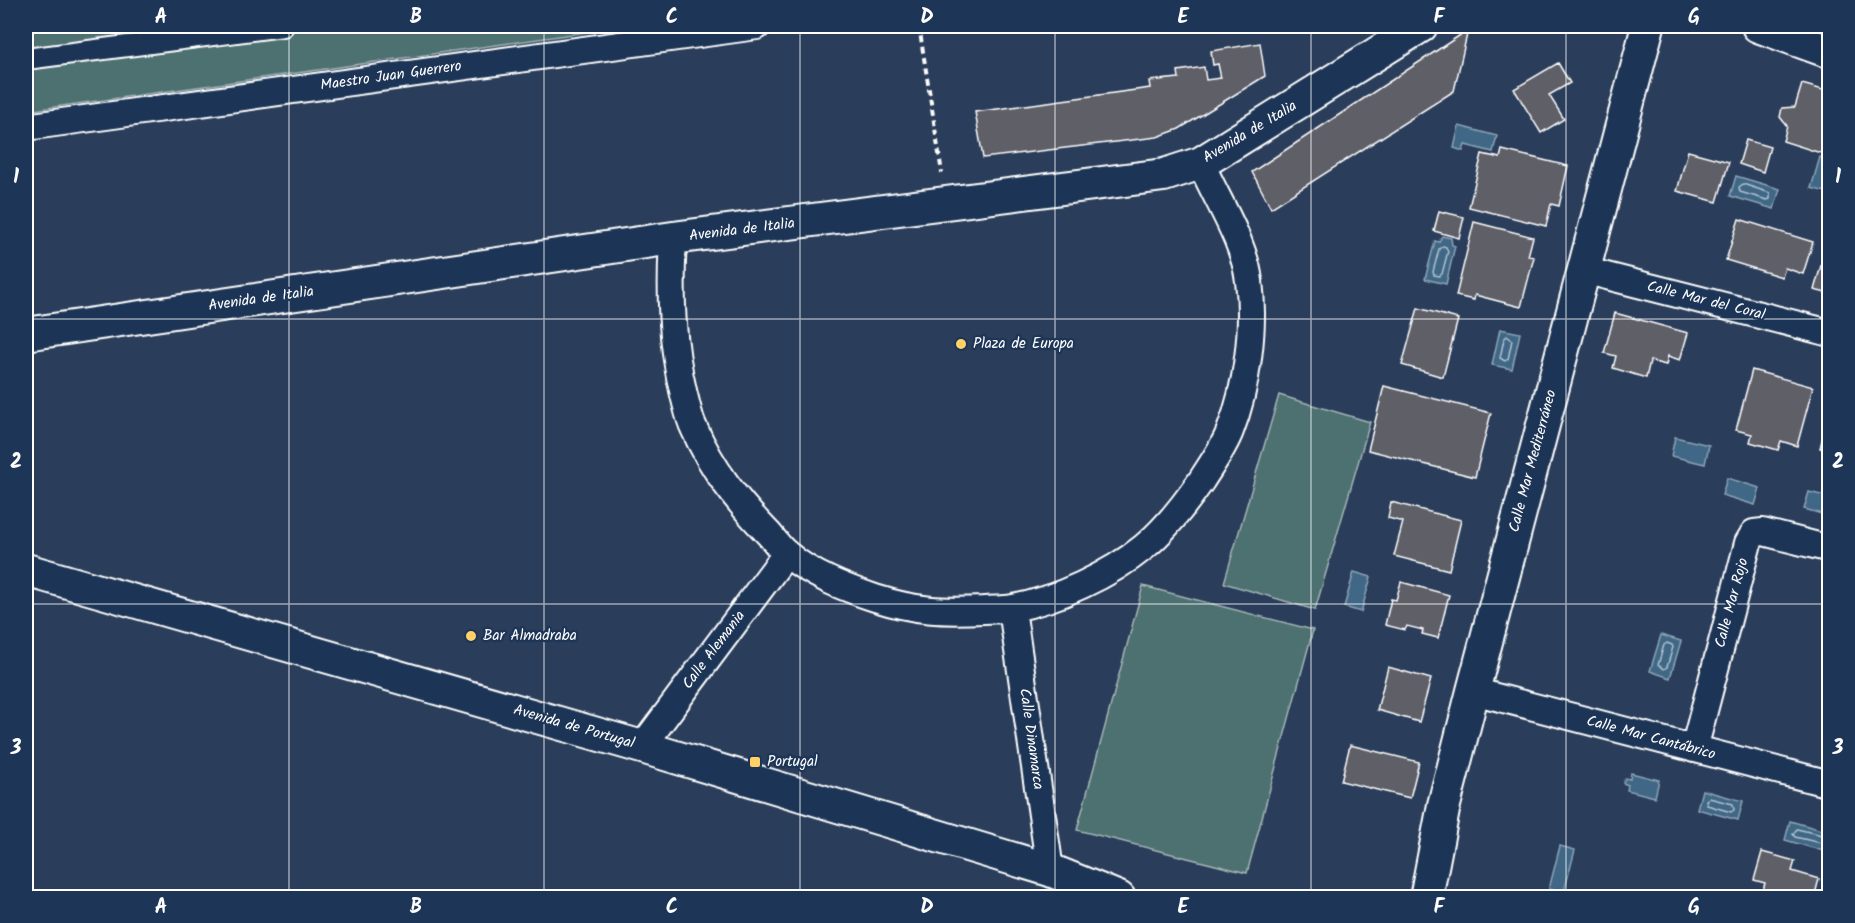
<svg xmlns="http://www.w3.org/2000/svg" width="1855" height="923" font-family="Kalam,sans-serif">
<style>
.green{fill:#4d6f70;stroke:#a6b7b8;stroke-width:1.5}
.water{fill:#3f6786;stroke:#8ca4b6;stroke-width:1.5}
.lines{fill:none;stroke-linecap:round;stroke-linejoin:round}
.shore{stroke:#b2c2cf;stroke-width:1.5}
.building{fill:#5e5e68;stroke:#fff;stroke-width:1.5}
.pedestrian-casing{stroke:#fff;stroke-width:24}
.minor-casing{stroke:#fff;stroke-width:30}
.tertiary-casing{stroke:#fff;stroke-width:36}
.path{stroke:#fff;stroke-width:4;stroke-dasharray:6 4.5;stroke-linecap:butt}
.pedestrian{stroke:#1d3557;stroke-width:20}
.minor{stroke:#1d3557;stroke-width:26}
.tertiary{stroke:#1d3557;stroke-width:32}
.grid{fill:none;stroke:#fff;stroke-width:1.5;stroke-opacity:0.55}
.poi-dot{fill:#ffd166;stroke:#1d3557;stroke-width:2}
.labels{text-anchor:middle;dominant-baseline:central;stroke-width:4.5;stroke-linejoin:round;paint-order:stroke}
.street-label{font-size:15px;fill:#fff;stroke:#1d3557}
.poi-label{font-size:15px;fill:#fff;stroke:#1d3557;text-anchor:start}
.neatline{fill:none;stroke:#fff;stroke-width:2}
.grid-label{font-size:20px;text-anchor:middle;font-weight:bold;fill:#fff}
</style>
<rect width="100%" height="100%" fill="#2a3d5a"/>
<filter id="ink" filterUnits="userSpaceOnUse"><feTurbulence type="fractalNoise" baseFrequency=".0167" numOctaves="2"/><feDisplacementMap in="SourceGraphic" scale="12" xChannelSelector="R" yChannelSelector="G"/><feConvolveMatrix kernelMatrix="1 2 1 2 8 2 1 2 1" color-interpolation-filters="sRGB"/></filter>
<g filter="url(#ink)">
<path class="green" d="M49,26H630L26,111V29Z
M1279,395L1370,422L1315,610L1224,583Z
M1143,586L1313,630L1247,873L1077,830Z"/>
<path class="water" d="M1459,126L1497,136L1493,152L1465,145L1463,151L1454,148Z
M1820,157L1829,160V181L1826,192L1811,188Z
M1736,176L1780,189L1774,209L1730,196Z
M1442,236L1451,238L1452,245L1455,246L1446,284L1425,279L1435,241L1439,242Z
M1500,329L1520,333L1512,369L1492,365Z
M1675,437L1709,445L1705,464L1671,456Z
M1727,478L1760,488L1755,505L1722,495Z
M1809,492L1829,497V516L1804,509Z
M1354,572L1371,577L1361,612L1344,607Z
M1661,635L1681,641L1670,678L1650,671Z
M1631,773L1659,780L1655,797L1627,790L1628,785L1623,783L1625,778L1630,779Z
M1702,790L1743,801L1738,820L1697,809Z
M1790,821L1829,832L1827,852L1785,840Z
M1560,846L1575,850L1564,892L1549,889Z"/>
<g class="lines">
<path class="shore" d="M1743,184L1770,193V199L1767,200L1740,192L1739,187Z
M1443,246L1446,247L1448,251L1442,274L1439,276L1434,275L1433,272L1439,249Z
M1507,336L1512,340L1508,359L1505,361L1500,358L1504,339Z
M1667,643L1672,645L1673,647L1667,667L1664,669L1658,665L1664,645Z
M1709,798L1733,804L1734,810L1731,812L1707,805L1706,800Z
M1830,837L1797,829L1793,834L1795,837L1830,845"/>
</g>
<path class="building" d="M1468,30L1454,91L1271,208L1252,172Z
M1260,43L1265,76L1179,129L1157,137L983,158L975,112L1150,88L1149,81L1179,78L1178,71L1204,67L1206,80L1221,78L1218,64L1213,65L1211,51Z
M1558,63L1570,83L1549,95L1564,119L1541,133L1514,89Z
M1802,84L1830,92V156L1783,141L1787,126L1780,117L1782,108L1795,107Z
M1746,140L1770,147L1763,172L1739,164Z
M1502,150L1568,166L1559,206L1551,204L1546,226L1469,207L1482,154L1500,158Z
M1688,151L1729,162L1717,202L1677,191Z
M1439,211L1464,217L1459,238L1434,231Z
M1739,219L1813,242L1803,274L1785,268L1782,277L1726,260Z
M1474,222L1533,237L1528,256L1534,257L1521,307L1475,295L1474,300L1456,296Z
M1824,255L1830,257V294L1814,290Z
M1418,308L1458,319L1443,377L1402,365Z
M1615,313L1688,333L1680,360L1668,356L1666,365L1650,361L1646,378L1613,368L1616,356L1604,353Z
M1752,370L1813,387L1797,446L1781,441L1778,450L1750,442L1752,434L1736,430Z
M1384,386L1491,413L1475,477L1368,450Z
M1825,428L1830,429V451L1820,448Z
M1391,502L1461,520L1449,570L1394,556L1403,522L1388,518Z
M1401,582L1449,595L1438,638L1422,634L1423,630L1407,626L1405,630L1385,625L1391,599L1396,600Z
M1388,667L1431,679L1419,722L1377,710Z
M1350,745L1419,762L1410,798L1341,781Z
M1762,852L1795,861L1792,871L1819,879L1814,898H1761L1765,883L1754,880Z"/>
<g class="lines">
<g class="pedestrian-casing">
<path id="pedestrian" d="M26,59L283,26"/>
</g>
<g class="minor-casing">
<path id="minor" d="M26,127L757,26
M673,238C670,293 671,342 684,395C687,406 689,418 694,428C712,469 737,501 767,532C774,539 779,548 787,554C811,575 845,588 875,598C916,611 942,612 984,610C993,609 1004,610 1013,608C1056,600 1110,575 1144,547C1166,529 1185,504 1201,481C1211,465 1223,449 1230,431C1247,388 1255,327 1249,281C1244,240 1217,201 1201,163
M1583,270L1830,333
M1012,609L1050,870
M1473,691L1830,784
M642,747L786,554
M1694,749L1748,543L1754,533L1763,532L1830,549"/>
</g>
<g class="tertiary-casing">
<path id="tertiary" d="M1758,26L1830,52
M26,334L673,238L1164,175L1201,163L1421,26
M26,570L642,747L1050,870L1119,898
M1426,898L1444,805L1473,691L1648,26"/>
</g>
<path class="path" d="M919,26L942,173"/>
<use href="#pedestrian" class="pedestrian"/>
<use href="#minor" class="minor"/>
<use href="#tertiary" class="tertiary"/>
</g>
</g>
<path class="grid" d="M289,26V898M544,26V898M800,26V898M1055,26V898M1311,26V898M1566,26V898M26,319H1830M26,604H1830"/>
<g class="poi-dot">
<circle cx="961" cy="344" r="6"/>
<circle cx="471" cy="636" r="6"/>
<rect x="749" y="756" width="12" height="12" rx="3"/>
</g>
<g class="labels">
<g class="street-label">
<text transform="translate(391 76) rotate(-8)">Maestro Juan Guerrero</text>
<text transform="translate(1250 132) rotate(-31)">Avenida de Italia</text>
<text transform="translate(742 230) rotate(-7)">Avenida de Italia</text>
<text transform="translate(261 299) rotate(-8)">Avenida de Italia</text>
<text transform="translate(1706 301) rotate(14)">Calle Mar del Coral</text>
<text transform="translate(1533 461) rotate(-75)">Calle Mar Mediterráneo</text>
<text transform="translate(1732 603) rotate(-75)">Calle Mar Rojo</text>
<text transform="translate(714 650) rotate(-53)">Calle Alemania</text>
<text transform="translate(574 727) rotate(16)">Avenida de Portugal</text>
<text transform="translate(1651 738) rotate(15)">Calle Mar Cantábrico</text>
<text transform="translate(1031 739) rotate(82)">Calle Dinamarca</text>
</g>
<g class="poi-label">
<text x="973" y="344">Plaza de Europa</text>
<text x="483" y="636">Bar Almadraba</text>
<text x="767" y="762">Portugal</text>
</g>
</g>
<rect width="1855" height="923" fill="none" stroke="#1d3557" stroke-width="66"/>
<rect x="33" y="33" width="1789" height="857" class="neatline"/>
<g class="grid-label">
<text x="161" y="23">A</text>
<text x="416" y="23">B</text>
<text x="672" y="23">C</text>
<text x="927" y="23">D</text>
<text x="1183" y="23">E</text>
<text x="1439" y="23">F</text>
<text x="1694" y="23">G</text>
<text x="16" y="183">1</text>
<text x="1838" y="183">1</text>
<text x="16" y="468">2</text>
<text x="1838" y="468">2</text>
<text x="16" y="754">3</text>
<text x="1838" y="754">3</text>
<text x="161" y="913">A</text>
<text x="416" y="913">B</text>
<text x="672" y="913">C</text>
<text x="927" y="913">D</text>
<text x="1183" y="913">E</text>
<text x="1439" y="913">F</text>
<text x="1694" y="913">G</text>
</g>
</svg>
